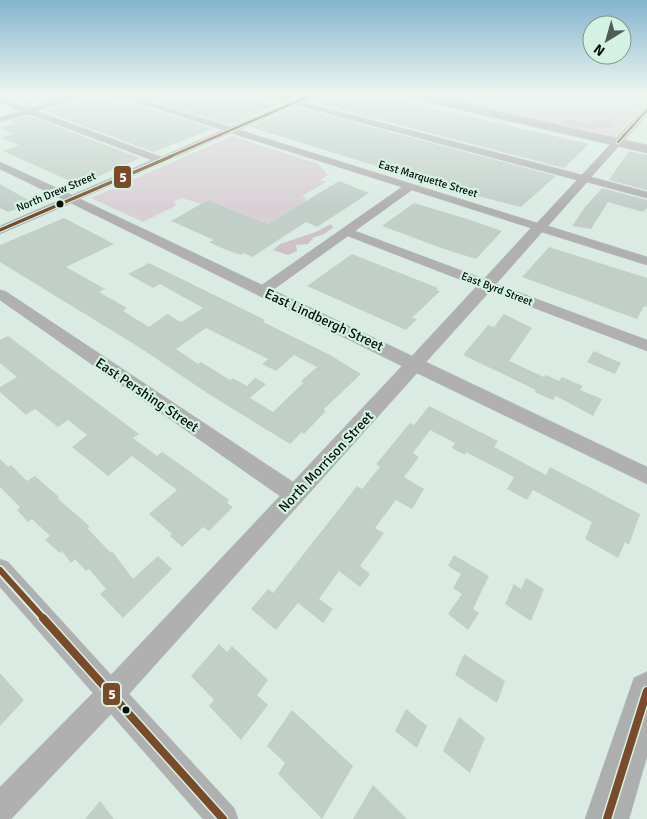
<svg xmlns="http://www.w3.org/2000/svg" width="647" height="819" font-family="Signika,sans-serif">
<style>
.green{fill:#d8d0d5}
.forest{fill:#cec1ca}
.building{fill:#c2cfc9;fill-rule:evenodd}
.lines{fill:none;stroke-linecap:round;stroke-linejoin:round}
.street-casing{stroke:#bac6c0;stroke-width:1}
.secondary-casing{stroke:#bac6c0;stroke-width:1}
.street{fill:#b0b0b0;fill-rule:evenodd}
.secondary{fill:#adafae;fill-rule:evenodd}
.bus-1-far3-casing{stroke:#d3f2e3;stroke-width:4.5}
.bus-1-far2-casing{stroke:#d3f2e3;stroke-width:5.5}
.bus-1-far1-casing{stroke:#d3f2e3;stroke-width:10}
.bus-1-casing{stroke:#d3f2e3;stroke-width:11}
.bus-1-far3{stroke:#7a4b2a;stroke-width:2.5}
.bus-1-far2{stroke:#7a4b2a;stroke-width:3}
.bus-1-far1{stroke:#7a4b2a;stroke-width:6}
.bus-1{stroke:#7a4b2a;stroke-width:8}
.bus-dot{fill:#050f0a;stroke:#d3f2e3;stroke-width:2}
.labels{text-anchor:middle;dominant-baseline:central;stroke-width:4.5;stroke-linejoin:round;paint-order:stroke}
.far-street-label{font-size:11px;fill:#050f0a;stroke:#d3f2e3}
.street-label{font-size:14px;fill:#050f0a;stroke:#d3f2e3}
.line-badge{stroke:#d3f2e3;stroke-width:2}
.badge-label{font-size:14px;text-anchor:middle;font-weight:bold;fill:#fff}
</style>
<rect width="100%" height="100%" fill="#daebe3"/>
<path class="green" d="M417,94H647V102L614,138Z
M232,136L318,164L328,175L320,180L326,182L302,196L307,198L304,200L306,201L268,224L208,200L201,204L182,198L173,202L177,205L143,222L91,198Z"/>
<path class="forest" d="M423,94H494L491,96L468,97L475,105Z
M610,119L616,124L614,127C596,131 580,128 562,124L564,120H574L584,124Z
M331,224L333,228L322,235L314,237L308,244L296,245L297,251L288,255L273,250L280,244L316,232Z"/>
<path class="building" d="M0,94H68L29,106L0,96Z
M89,94L118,104L127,101L213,129L153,152L43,111Z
M147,94H256L282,103L235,123L230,122L225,124L139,97Z
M320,94H333L349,98L370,94L589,144L564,168L307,101Z
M295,107L556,176L521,207L451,189L250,127Z
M29,116L140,158L79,185L3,151L19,145L1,138L13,134L0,128L16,123L10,121Z
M629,151L647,155V190L609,180Z
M339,181L369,193L317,227L306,222L252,257L244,253L241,255L224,249L209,242L214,240L171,221L208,200L268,224Z
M0,184L21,196L35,203L8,212L0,208Z
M602,188L647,200V208L643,212L608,202L591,229L572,226L585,207Z
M414,203L467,219L502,231L476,259L444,249L382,226Z
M64,218L114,244L66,267L105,289L99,292L127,308L123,311L149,327L167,314L181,322L203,308L160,284L153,288L128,274L149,263L265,320L263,322L330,355L361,374L323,410L326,411L304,434L302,432L290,444L207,393L142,349L0,262V245ZM206,328L268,359L262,364L276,371L294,355L317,367L301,381L303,383L273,412L250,398L266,384L255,378L247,386L233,378L230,380L201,362L198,364L176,349Z
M549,247L647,278V307L644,306L637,319L522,277Z
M352,254L438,288L436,290L440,291L412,318L417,319L406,330L307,286Z
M504,314L532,328L509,361L544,377L546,375L559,381L562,377L583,386L580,390L602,399L593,416L556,396L553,400L534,392L536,390L463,355L488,325L494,327Z
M8,336L139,434L133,438L157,456L162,452L177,462L229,500L227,503L233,507L209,531L203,527L182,547L170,536L172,534L149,514L177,490L132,456L108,476L72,447L87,435L68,420L58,427L35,409L26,415L0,392V387L17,377L0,363V340Z
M594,351L621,363L615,374L587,362Z
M429,406L498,441L494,447L546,475L550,467L640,514L629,545L625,542L618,558L585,539L592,522L533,490L527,500L507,489L514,477L466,452L465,455L452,448L455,443L430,430L413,453L419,457L404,477L424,489L412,509L396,500L375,528L384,533L360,566L370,574L360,587L339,571L319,599L333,609L323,623L298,603L276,630L251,609L268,589L273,593L357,486L362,489L380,467L376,464L386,452L410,423L414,425Z
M0,459L8,467L11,465L27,481L35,476L59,497L58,499L85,522L90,527L87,528L111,553L112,551L133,579L158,556L172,569L123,618L100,594L106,589L89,569L86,571L75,559L71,563L62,551L60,553L45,540L50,536L32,519L28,522L17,510L20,507L0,487Z
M454,555L489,576L473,609L479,613L468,630L448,614L462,594L453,588L461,574L448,566Z
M526,578L544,589L531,621L505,604L514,584L521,589Z
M219,644L227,652L232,646L268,680L257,695L268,705L241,740L209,706L214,700L191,676Z
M464,654L505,681L497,703L455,675Z
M0,673L24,700L0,726Z
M406,709L427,726L417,748L395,731Z
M292,710L353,766L322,819L278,774L285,763L267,746Z
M459,717L485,738L470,773L443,751Z
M373,785L407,819H353Z
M100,801L114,819H85Z"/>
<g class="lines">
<g class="street-casing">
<path id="street" d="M75,94H87L37,111L161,157L223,130L112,94H124L230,127L287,103L258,94H271L294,100L307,94H318L302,102L582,175L644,108H647V115L591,177L647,192V198L587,182L548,226L647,257V265L542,232L496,284L647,340V351L490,291L426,362L647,467V484L417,373L129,694L234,808L238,819H203L111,714L11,819H0V787L93,693L0,587V559L8,562L111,675L280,496L0,300V290L5,291L293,482L402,366L71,203L0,234V226L62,199L0,169V162L72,195L152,160L29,114L0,122V117L21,111L0,103V98L29,108ZM295,105L577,180L537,223L239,130ZM231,133L402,187L262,285L80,199ZM412,190L531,228L484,279L355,231ZM348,236L477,286L412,356L273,290Z"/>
</g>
<g class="secondary-casing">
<path id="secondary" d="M400,94H420L647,145V153L405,97Z
M647,672V756L629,819H585L634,678Z"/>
</g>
<use href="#street" class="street"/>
<use href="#secondary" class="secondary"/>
<g class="bus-1-far3-casing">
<path id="bus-1-far3" d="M618,142L647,110
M169,157L314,94"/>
</g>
<g class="bus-1-far2-casing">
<path id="bus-1-far2" d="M0,230L172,156"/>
</g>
<g class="bus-1-far1-casing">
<path id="bus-1-far1" d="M0,570L44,619"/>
</g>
<g class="bus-1-casing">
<path id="bus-1" d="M43,618L223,819
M607,819L647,691"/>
</g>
<use href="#bus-1-far3" class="bus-1-far3"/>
<use href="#bus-1-far2" class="bus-1-far2"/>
<use href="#bus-1-far1" class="bus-1-far1"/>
<use href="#bus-1" class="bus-1"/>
</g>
<linearGradient id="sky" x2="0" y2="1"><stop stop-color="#85b4cd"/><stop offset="0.45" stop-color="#eef6f2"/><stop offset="1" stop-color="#eef6f2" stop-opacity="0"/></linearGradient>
<rect width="647" height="209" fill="url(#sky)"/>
<g class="bus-dot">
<circle cx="60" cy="204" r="4.5"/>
<circle cx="126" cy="710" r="4.5"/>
</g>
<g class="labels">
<g class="far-street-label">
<text transform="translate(428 179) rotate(17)">East Marquette Street</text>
<text transform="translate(56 192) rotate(-23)">North Drew Street</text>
<text transform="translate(497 289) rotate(21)">East Byrd Street</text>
</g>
<g class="street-label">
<text transform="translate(324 320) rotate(25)">East Lindbergh Street</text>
<text transform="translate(147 395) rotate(34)">East Pershing Street</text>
<text transform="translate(326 462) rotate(-47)">North Morrison Street</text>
</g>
</g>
<g class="line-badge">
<rect x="113" y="165" width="19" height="24" rx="5" fill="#7a4b2a"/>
<rect x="102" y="682" width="19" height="24" rx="5" fill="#7a4b2a"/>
</g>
<g class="badge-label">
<text x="123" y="182">5</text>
<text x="112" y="699">5</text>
</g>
<g transform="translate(607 40) rotate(217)"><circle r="24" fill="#d3f2e3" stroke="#81978c"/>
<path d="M0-4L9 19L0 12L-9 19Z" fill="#505c56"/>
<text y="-8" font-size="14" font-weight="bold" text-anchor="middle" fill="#050f0a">N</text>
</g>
</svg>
